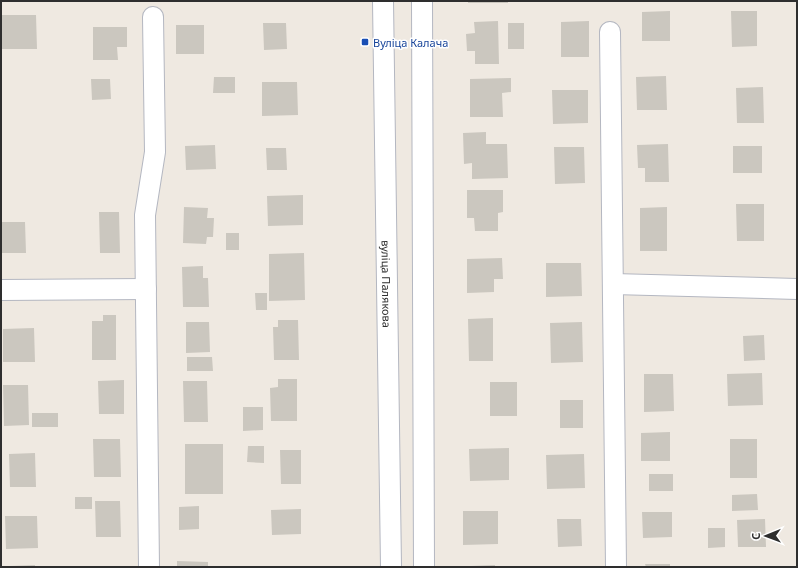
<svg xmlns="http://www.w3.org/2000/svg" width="798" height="568" font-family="'Noto Sans',sans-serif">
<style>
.building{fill:#cbc7bf}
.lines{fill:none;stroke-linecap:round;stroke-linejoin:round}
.minor-casing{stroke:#b4b7c1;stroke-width:22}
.minor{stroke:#fff;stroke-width:20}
.transit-dot{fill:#1a4fb4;stroke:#fff;stroke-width:1.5}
.labels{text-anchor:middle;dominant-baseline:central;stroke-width:3;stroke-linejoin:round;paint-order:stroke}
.transit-label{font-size:11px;fill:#164399;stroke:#fff;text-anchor:start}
.street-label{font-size:11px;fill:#2e2e2e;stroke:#fff}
</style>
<rect width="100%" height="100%" fill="#efe9e1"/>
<path class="building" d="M468,1H508V3H468Z
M670,11V41H642V12Z
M731,11H757V46L732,47Z
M1,15H36L37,49H1Z
M498,21L499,64H475V51H467L466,34L475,33L474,22Z
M589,21V57H561V22Z
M263,23H286L287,49L264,50Z
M508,23H524V49H508Z
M176,25H204V54H176Z
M93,27H127V47H117L118,60H93Z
M666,76L667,110H637L636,77Z
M214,77H235V93H213Z
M511,78V92L502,93L503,117H470V79Z
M91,79H110L111,99L92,100Z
M262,82H297L298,115L262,116Z
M763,87L764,123H737L736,88Z
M552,90H588V123L553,124Z
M486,132V144H507L508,178L472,179V163L464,164L463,133Z
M668,144L669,182H645V168H638L637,145Z
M215,145L216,169L186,170L185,146Z
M733,146H762V173H733Z
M554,147H584L585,183L555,184Z
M266,148H286L287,170H267Z
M467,190H503V212L498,213V231H475L474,218H467Z
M303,195V225L268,226L267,196Z
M736,204H764V241H737Z
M184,207L208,208L207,218H214L213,237H207L206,244L183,243Z
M667,207V251H640V208Z
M99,212H119L120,253H100Z
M2,222H25L26,253H2Z
M226,233H239V250H226Z
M304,253L305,300L269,301V254Z
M502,258L503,279H494V292L467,293V259Z
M546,263H581L582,296L546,297Z
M203,266V278H208L209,307H183L182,267Z
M255,293H267V310H256Z
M103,315H116V360H92V321H103Z
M493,318V361H469L468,319Z
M278,320H298L299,360H274L273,327H278Z
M186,322H209L210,352L186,353Z
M582,322L583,362L551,363L550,323Z
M34,328L35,362H3V329Z
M764,335L765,360L744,361L743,336Z
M187,357H212L213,371H187Z
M762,373L763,405L728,406L727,374Z
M644,374H673L674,411L644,412Z
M278,379H297V421H271L270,388L278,387Z
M124,380V414H99L98,381Z
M183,381H207L208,422H184Z
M490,382H517V416H490Z
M3,385H28L29,425L4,426Z
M560,400H583V428H560Z
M243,407H263V430L243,431Z
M32,413H58V427H32Z
M670,432V461H641V433Z
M93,439H120L121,477H94Z
M730,439H757V478H730Z
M185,444H223V494H185Z
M248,446H264V463L247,462Z
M509,448V480L470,481L469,449Z
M280,450H301V484H281Z
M35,453L36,487H10L9,454Z
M584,454L585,488L547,489L546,455Z
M649,474H673V491H649Z
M757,494L758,510L732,511V495Z
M75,497H92V509H75Z
M95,501H120L121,537H96Z
M199,506V529L179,530V507Z
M301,509V534L272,535L271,510Z
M463,511H498V544L463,545Z
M642,512H672V537L643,538Z
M5,516H37L38,548L6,549Z
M557,519H581L582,546L558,547Z
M765,519L766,547H738L737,520Z
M708,528H725V547L708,548Z
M177,561L208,562V567H177Z
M645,564H670V567H646Z
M35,565V567H10V566Z
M495,565V567H471V566Z"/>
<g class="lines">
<g class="minor-casing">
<g id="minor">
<path id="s1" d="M383,1L391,567"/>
<path d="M422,1L424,567"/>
<path d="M610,32L616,567"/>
<path d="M613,284L797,289"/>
<path d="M1,290L146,289"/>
<path d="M149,567L145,215L155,152L153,17"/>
</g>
</g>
<use href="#minor" class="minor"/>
</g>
<rect class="transit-dot" x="361" y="38" width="8" height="8" rx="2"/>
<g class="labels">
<g class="transit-label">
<text x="373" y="42">Вуліца Калача</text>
</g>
<g class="street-label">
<text stroke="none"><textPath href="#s1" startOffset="283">вуліца Палякова</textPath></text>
</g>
</g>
<rect width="798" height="568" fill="none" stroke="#2e2e2e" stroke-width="4"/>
<g transform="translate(766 536) rotate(269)" stroke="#ffffff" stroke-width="3" paint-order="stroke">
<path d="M0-3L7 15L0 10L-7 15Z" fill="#2e2e2e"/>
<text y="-6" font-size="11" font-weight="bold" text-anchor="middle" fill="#2e2e2e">С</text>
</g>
</svg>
